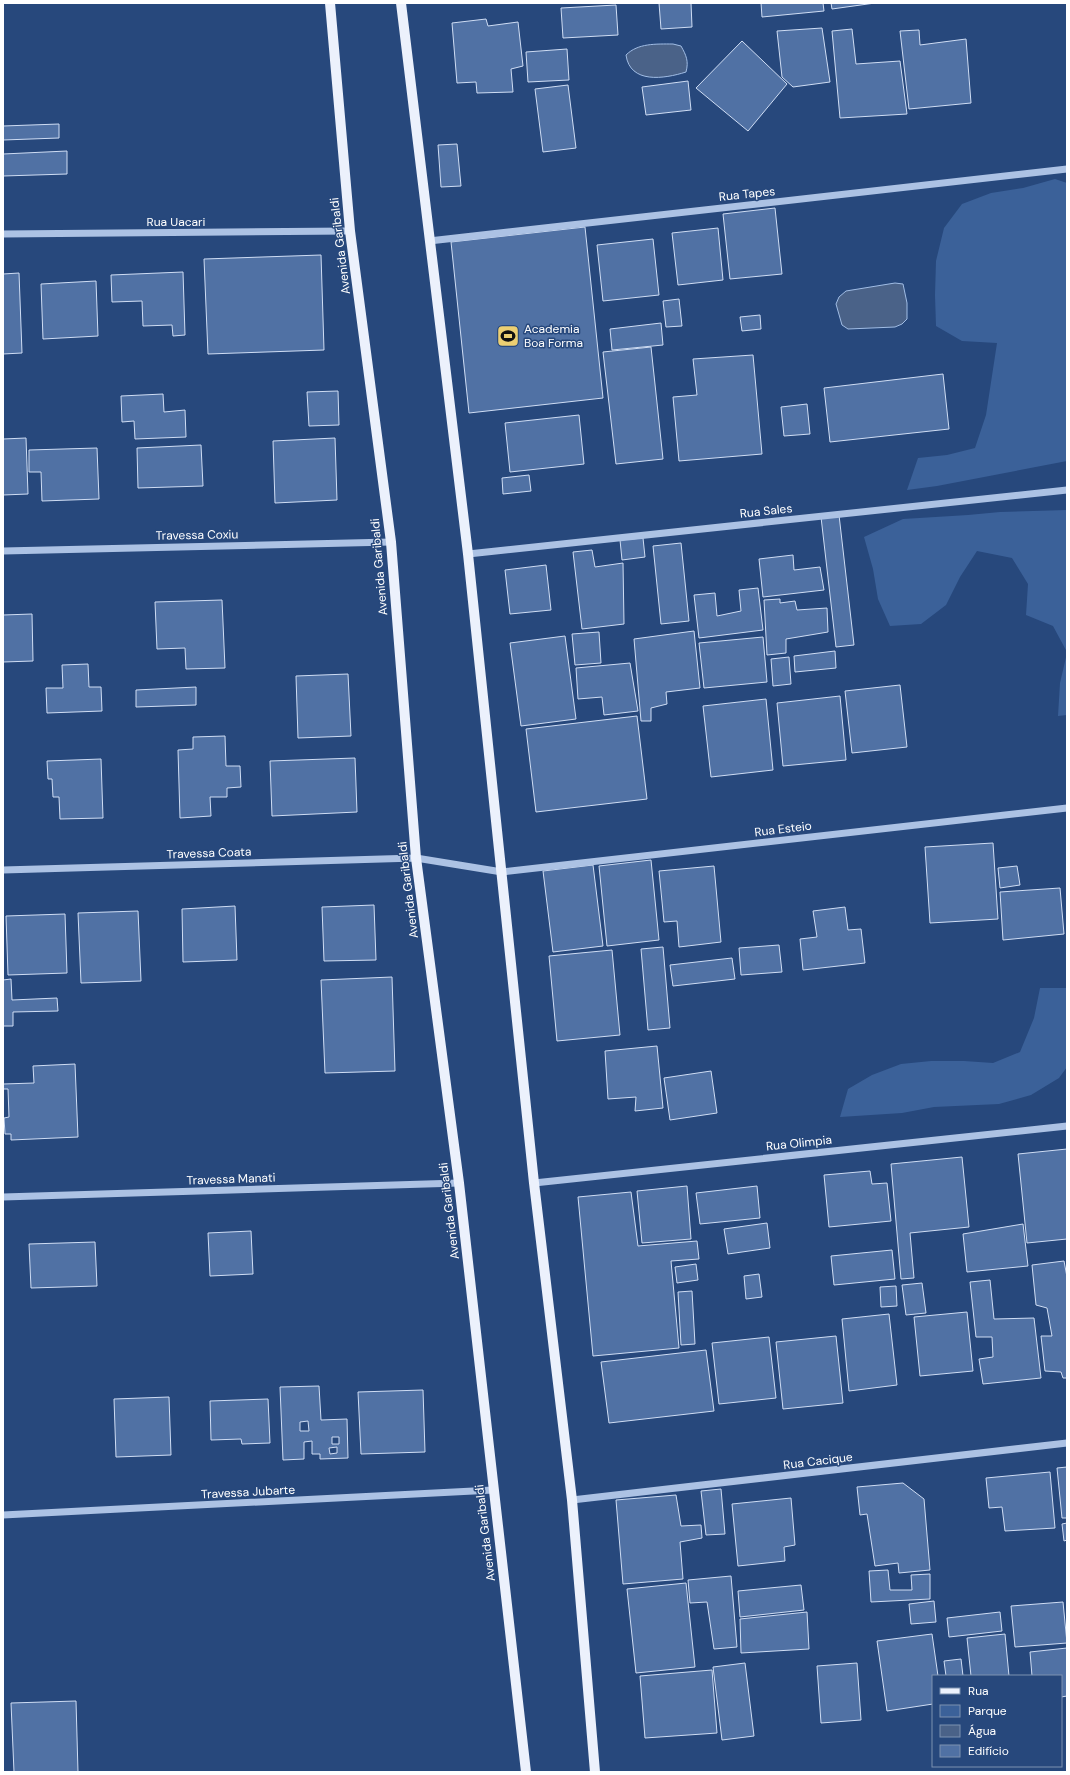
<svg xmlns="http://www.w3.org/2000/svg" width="1070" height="1775" font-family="'DM Sans',sans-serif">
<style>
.green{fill:#3b6199}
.water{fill:#4a6288;stroke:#a1bde5}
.building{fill:#5071a4;stroke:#cfddf4;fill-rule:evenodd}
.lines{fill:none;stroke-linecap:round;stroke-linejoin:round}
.minor{stroke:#acc2e4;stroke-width:7}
.major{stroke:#ecf1fc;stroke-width:10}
.labels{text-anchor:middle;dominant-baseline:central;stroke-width:3;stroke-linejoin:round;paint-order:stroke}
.street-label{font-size:12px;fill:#fff;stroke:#27487c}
.poi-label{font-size:12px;fill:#fff;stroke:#27487c;text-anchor:start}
</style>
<rect width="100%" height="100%" fill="#27487c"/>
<path class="green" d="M1055,179L1067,183V461L937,486L907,490L918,458L947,455L975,448L986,415L997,343L962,341L936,326L935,295L936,261L944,228L962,204L991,193L1023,188Z
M1067,510V652L1053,626L1026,615L1028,584L1012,558L977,551L960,577L946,605L921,624L890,626L878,599L873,569L864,537L903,519L968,515L1000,512Z
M1067,653V715L1058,716L1060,683Z
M1040,988H1067V1067L1059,1078L1031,1095L999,1104L934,1107L902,1113L840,1117L848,1089L872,1075L901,1064L931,1061H964L993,1063L1020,1052L1034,1018Z"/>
<path class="water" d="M673,44L681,46C686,55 689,61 686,72C664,79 630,84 626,55C638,43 656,44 673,44Z
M895,283L903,284L907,303V319L902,324L895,327L848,329L842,325L836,304L839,297L846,291Z"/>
<path class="building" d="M659,3H691L692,27L661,29Z
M761,3H823L824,11L762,17Z
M831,3H875L832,9Z
M616,5L618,35L563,38L561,8Z
M486,19L488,26L518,22L523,66L511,69L513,92L477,93L476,82L457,83L452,23Z
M822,28L830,82L793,87L782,77L777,31Z
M852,29L856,64L900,61L907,114L840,118L832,31Z
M919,30L920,45L966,39L971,103L909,109L900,31Z
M742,41L787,84L748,131L696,88Z
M567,49L569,80L528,82L526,52Z
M688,81L691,110L646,115L642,87Z
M568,85L576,148L543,152L535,89Z
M59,124V138L3,140V126Z
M457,144L461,186L441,187L438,145Z
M67,151V174L3,176V154Z
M775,208L782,274L730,279L723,214Z
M585,227L603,398L469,413L451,242Z
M718,228L723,280L678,285L672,233Z
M653,239L659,295L603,301L597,245Z
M321,255L324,350L208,354L204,259Z
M183,272L185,335L173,336L172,325L143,326L142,301L112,302L111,275Z
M19,273L22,353L3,354V274Z
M96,281L98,336L43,339L41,284Z
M679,299L682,326L666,327L663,301Z
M760,315L761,329L742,331L740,317Z
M661,323L663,345L612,350L610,329Z
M651,347L663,459L616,464L603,352Z
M753,355L762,454L679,461L673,397L697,395L693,359Z
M943,374L949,429L830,442L824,388Z
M338,391L339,425L309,426L307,392Z
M163,394L164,412L185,410L186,437L135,439L134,421L122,422L121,396Z
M807,404L810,434L784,436L781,407Z
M579,415L584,464L510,472L505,423Z
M26,438L28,494L3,495V439Z
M335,438L337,500L275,503L273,441Z
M201,445L203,486L138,488L137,448Z
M97,448L99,499L42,501L41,472H29V450Z
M529,475L531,491L503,494L502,478Z
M839,515L854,645L836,647L821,517Z
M643,538L645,557L622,560L620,540Z
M681,543L689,621L661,624L653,546Z
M592,550L595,567L623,563L624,624L582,629L573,552Z
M793,555L794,570L820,567L824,590L763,597L759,559Z
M546,565L551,610L510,614L505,570Z
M758,588L763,630L699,638L694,595L715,593L717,616L741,611L739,590Z
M780,599V603L795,601L797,610L827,608L828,632L786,639V653L767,655L764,600Z
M222,600L225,668L186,669L185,648L157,649L155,602Z
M32,614L33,661L3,662V615Z
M694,631L700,688L666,692L667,704L651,708V721H641L634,639Z
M599,632L601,663L575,665L572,634Z
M565,636L576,719L521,726L510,643Z
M763,637L767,682L704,688L699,643Z
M835,651L836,668L795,672L794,656Z
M789,657L791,684L773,686L771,659Z
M630,663L638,711L604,715L602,697L578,699L576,668Z
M88,664L89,687H101L102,711L47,713L46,688H63L62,665Z
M348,674L351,736L298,738L296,676Z
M900,685L907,747L852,753L845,691Z
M196,687V705L136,707V690Z
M840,696L846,760L783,766L777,703Z
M766,699L773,770L711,777L703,706Z
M637,716L647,799L536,812L526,729Z
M225,736L226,766H240L241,787L227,788V797H210L211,816L180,818L178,750L193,749V737Z
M355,758L357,812L272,816L270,761Z
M101,759L103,818L60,819L59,797H53L52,779H48L47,761Z
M993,843L998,919L930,923L925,847Z
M651,860L659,940L607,946L599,866Z
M593,865L603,946L553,952L543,871Z
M714,866L721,942L679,947L677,921L664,922L659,871Z
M1017,866L1020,885L1000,888L998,868Z
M1060,888L1064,934L1003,940L1000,892Z
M374,905L376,960L324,961L322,907Z
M235,906L237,960L183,962L182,909Z
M845,907L848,930L861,929L865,963L803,970L800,939L817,937L813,911Z
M138,911L141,981L81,983L78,913Z
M65,914L67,973L8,975L6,916Z
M779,945L782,972L741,975L739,948Z
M663,947L670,1028L648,1030L641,949Z
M612,950L620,1035L557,1041L549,956Z
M732,958L735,979L673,986L670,965Z
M392,977L395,1071L325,1073L321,980Z
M3,978V980L11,979L12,1000L57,998L58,1011L13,1012V1026H3Z
M657,1046L663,1108L635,1111L636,1097L608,1099L605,1051Z
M75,1064L78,1137L11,1140V1134H5L4,1118L9,1117L8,1089H3V1084L34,1083L33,1066Z
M711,1071L717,1113L670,1120L664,1078Z
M1067,1149V1239L1027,1243L1018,1154Z
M962,1157L969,1227L910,1233L914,1278L901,1279L891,1164Z
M870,1171L872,1184L887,1183L891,1221L829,1227L824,1175Z
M687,1186L691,1239L642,1243L637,1191Z
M757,1186L760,1218L700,1224L696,1193Z
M631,1192L638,1246L697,1241L699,1259L671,1261L679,1348L593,1356L578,1197Z
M767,1223L770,1248L728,1254L724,1229Z
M1023,1224L1028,1266L967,1272L963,1234Z
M251,1231L253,1274L210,1276L208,1233Z
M95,1242L97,1286L31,1288L29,1244Z
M892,1250L895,1279L834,1285L831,1256Z
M1064,1261L1067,1277V1378H1063L1061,1372L1045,1371L1041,1336H1052L1047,1308L1036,1305L1032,1265Z
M696,1264L698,1280L677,1283L675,1267Z
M759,1274L762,1297L746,1299L744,1276Z
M990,1280L994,1319L1034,1318L1041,1378L983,1384L979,1359L993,1357L992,1337H976L970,1282Z
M922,1283L926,1313L906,1315L902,1285Z
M896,1286L897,1306L881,1307L880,1287Z
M692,1291L695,1344L681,1345L678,1292Z
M967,1312L973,1371L920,1376L914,1317Z
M889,1314L897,1385L849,1391L842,1319Z
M836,1336L843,1403L783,1409L776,1342Z
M769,1337L776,1398L719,1404L712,1343Z
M706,1350L714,1411L609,1423L601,1362Z
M319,1386L321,1420L347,1419L348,1458L320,1459V1454H312V1441L304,1442V1459L283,1460L280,1387ZM308,1421L309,1431H300V1422ZM332,1437H339V1444H332ZM337,1447V1453L330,1454L329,1448Z
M423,1390L425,1452L361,1454L358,1392Z
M169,1397L171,1455L116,1457L114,1399Z
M268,1399L270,1443L242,1444L241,1439L211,1440L210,1401Z
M1067,1467V1518H1062L1057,1468Z
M1050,1472L1055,1528L1005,1531L1002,1507L989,1508L986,1478Z
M903,1483L924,1499L930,1570L899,1573L898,1563L875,1566L867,1514L860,1515L857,1487Z
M721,1489L725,1534L706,1535L701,1491Z
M676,1495L681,1526L701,1525L702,1538L680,1542L683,1579L623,1584L616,1500Z
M791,1498L795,1545L784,1547L785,1561L738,1566L732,1504Z
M1067,1523V1540L1064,1541L1062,1524Z
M888,1570L890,1590H912L911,1575L930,1574V1599L871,1602L869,1571Z
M731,1576L737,1647L714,1649L707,1602L690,1603L688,1580Z
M686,1583L695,1667L636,1673L627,1589Z
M801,1585L804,1610L740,1617L738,1591Z
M934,1601L936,1622L911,1624L909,1604Z
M1063,1602L1067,1643L1015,1647L1011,1606Z
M807,1612L809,1649L741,1653L740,1619Z
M1000,1612L1002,1631L949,1637L947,1618Z
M932,1634L938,1676H933V1704L887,1711L877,1641Z
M1005,1634L1009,1676H971L967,1638Z
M1067,1648V1696L1061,1697V1676H1032L1030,1652Z
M961,1659L963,1676H946L944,1661Z
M745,1663L754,1736L722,1740L713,1667Z
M857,1663L861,1720L821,1723L817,1666Z
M712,1670L717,1733L645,1738L640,1676Z
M76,1701L78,1772H14L11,1703Z"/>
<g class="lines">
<path class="minor" d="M3,234L350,231
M429,241L1067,169
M3,551L391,542
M468,554L1067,490
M3,870L416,858L502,872L1067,808
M534,1183L1067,1126
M3,1197L459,1183
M572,1500L1067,1443
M3,1515L493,1490"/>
<path class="major" d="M330,3L350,231L391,542L416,858L459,1183L526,1772
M401,3L468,554L534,1183L572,1500L595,1772"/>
</g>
<defs>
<g id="stadium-square" transform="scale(1.15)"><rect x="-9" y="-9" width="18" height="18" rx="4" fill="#eccf72" stroke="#27487c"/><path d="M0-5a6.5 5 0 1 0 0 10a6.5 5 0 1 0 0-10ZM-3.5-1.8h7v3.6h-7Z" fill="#111"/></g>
</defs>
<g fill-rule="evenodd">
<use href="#stadium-square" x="508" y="336"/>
</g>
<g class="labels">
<g class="street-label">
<text transform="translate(747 194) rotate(-6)">Rua Tapes</text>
<text x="176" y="222">Rua Uacari</text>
<text transform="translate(340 246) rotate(-97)">Avenida Garibaldi</text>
<text transform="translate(766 511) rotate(-6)">Rua Sales</text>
<text transform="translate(197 535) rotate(-1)">Travessa Coxiu</text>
<text transform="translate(379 567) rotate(-95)">Avenida Garibaldi</text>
<text transform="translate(783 829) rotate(-7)">Rua Esteio</text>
<text transform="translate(209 853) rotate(-2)">Travessa Coata</text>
<text transform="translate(408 890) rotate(-97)">Avenida Garibaldi</text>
<text transform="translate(799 1143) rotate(-6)">Rua Olimpia</text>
<text transform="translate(231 1179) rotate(-2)">Travessa Manati</text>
<text transform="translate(449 1211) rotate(-97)">Avenida Garibaldi</text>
<text transform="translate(818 1461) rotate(-7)">Rua Cacique</text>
<text transform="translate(248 1492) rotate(-3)">Travessa Jubarte</text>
<text transform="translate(485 1533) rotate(-97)">Avenida Garibaldi</text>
</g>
<g class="poi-label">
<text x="524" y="329">Academia<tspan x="524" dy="14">Boa Forma</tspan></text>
</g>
</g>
<rect width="1070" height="1775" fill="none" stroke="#ffffff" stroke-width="8"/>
<rect x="932" y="1675" width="130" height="92" fill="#27487c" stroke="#7d91b0"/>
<rect x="940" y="1688" width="20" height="6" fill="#ecf1fc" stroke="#7d91b0"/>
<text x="968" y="1695" font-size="12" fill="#ffffff">Rua</text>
<rect x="940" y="1705" width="20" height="12" fill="#3b6199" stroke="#7d91b0"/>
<text x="968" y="1715" font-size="12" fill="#ffffff">Parque</text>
<rect x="940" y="1725" width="20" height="12" fill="#4a6288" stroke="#7d91b0"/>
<text x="968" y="1735" font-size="12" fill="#ffffff">Água</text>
<rect x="940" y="1745" width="20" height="12" fill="#5071a4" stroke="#7d91b0"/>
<text x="968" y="1755" font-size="12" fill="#ffffff">Edifício</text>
</svg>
